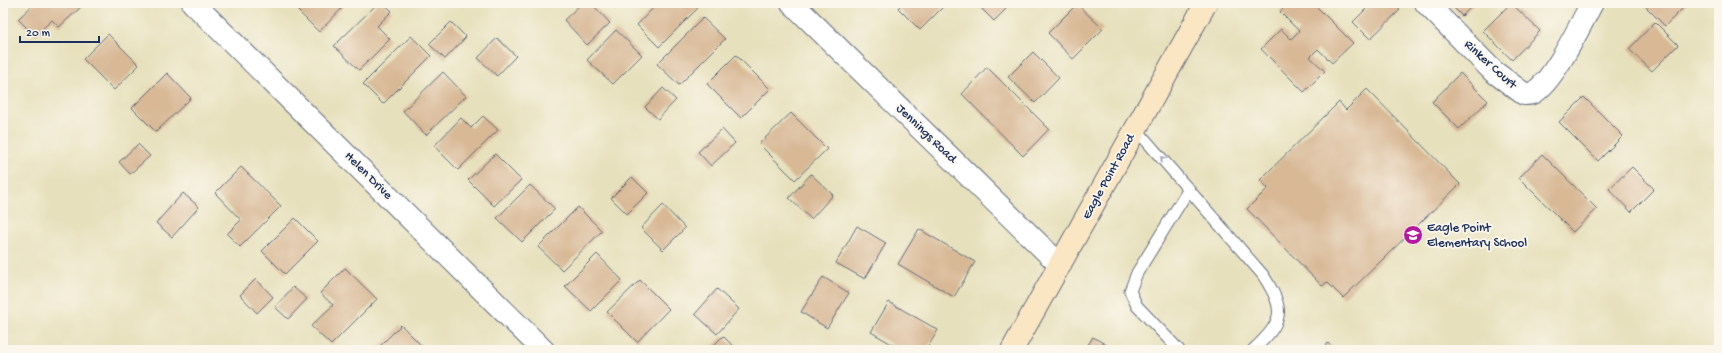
<svg xmlns="http://www.w3.org/2000/svg" width="1722" height="353" font-family="'Gochi Hand',sans-serif">
<style>
.building{fill:#d8b895}
.lines{fill:none;stroke-linecap:round;stroke-linejoin:round}
.lane-casing{stroke:#626d7f;stroke-width:13}
.street-casing{stroke:#626d7f;stroke-width:24}
.secondary-casing{stroke:#626d7f;stroke-width:24}
.lane{stroke:#fff;stroke-width:11}
.street{stroke:#fff;stroke-width:22}
.secondary{stroke:#fbe6c4;stroke-width:22}
.oneway{stroke:#8d97ae}
.labels{text-anchor:middle;dominant-baseline:central;stroke-width:3.5;stroke-linejoin:round;paint-order:stroke}
.street-label{font-size:13px;fill:#1b2f5e;stroke:#fbf7ec}
.poi-label{font-size:13px;fill:#1b2f5e;stroke:#fbf7ec;text-anchor:start}
</style>
<rect width="100%" height="100%" fill="#fbf7ec"/>
<filter id="ink" filterUnits="userSpaceOnUse"><feTurbulence type="fractalNoise" baseFrequency=".025" numOctaves="2"/><feDisplacementMap in="SourceGraphic" scale="8" xChannelSelector="R" yChannelSelector="G"/><feConvolveMatrix kernelMatrix="1 2 1 2 8 2 1 2 1" color-interpolation-filters="sRGB"/></filter>
<filter id="wash" filterUnits="userSpaceOnUse"><feTurbulence type="fractalNoise" baseFrequency=".012" numOctaves="4" result="noise"/><feDisplacementMap in="SourceGraphic" scale="16" xChannelSelector="R" yChannelSelector="G"/><feGaussianBlur stdDeviation="0.9" result="paint"/><feColorMatrix in="noise" values="0 0 0 0 0 0 0 0 0 0 0 0 0 0 0 0 0 1.4 0 .05"/><feComposite in="paint" operator="in"/></filter>
<g filter="url(#wash)">
<rect width="100%" height="100%" fill="#e7e0bc"/>
<g id="blocks">
<path class="building" d="M35,3H77L81,7L59,27L52,20L35,36L18,19Z
M307,3H347L319,32L298,11Z
M378,3H383L392,11L377,26L390,39L359,70L334,46Z
M582,3H591L610,23L587,45L564,20Z
M658,3H694L698,8L659,47L637,25Z
M903,3H947L920,30L898,8Z
M978,3H1001L1006,9L994,21L977,4Z
M1288,3H1313L1353,43L1332,63L1318,49L1310,57L1325,71L1304,92L1261,49L1281,29L1291,39L1299,31L1280,12Z
M1372,3H1392L1400,10L1370,39L1353,22Z
M1449,3H1475L1462,16Z
M1511,3L1540,31L1512,60L1483,31Z
M1642,3H1688L1665,26Z
M1077,4L1103,29L1073,59L1048,33Z
M703,18L725,39L679,85L657,64Z
M451,22L466,37L445,59L429,44Z
M1655,22L1678,45L1652,71L1629,49Z
M616,30L642,55L613,84L587,60Z
M108,34L139,65L114,90L83,59Z
M411,36L431,56L383,104L363,84Z
M497,38L516,56L497,76L478,58Z
M1033,52L1059,78L1035,103L1008,77Z
M736,55L770,89L741,118L707,84Z
M987,67L1049,129L1023,156L962,94Z
M443,72L466,96L426,135L403,111Z
M167,73L191,98L156,132L132,108Z
M1460,73L1488,101L1459,129L1432,102Z
M663,88L676,100L658,119L645,107Z
M1367,89L1460,184L1343,298L1327,282L1322,286L1247,209L1268,188L1260,180L1339,102L1346,110Z
M1584,97L1623,136L1598,161L1559,122Z
M791,113L827,149L795,180L759,144Z
M483,116L498,130L458,170L434,146L461,118L471,128Z
M722,129L735,143L711,166L698,152Z
M138,144L150,156L130,174L119,162Z
M495,154L521,180L494,206L468,180Z
M1542,154L1597,209L1573,232L1519,178Z
M241,167L281,206L240,247L227,234L241,220L215,193Z
M1632,167L1654,189L1631,212L1609,189Z
M811,174L833,195L811,219L789,198Z
M632,177L648,193L627,214L611,198Z
M530,185L555,209L522,242L497,218Z
M183,193L199,207L172,237L156,223Z
M663,205L685,228L663,250L641,228Z
M578,207L602,231L562,270L538,247Z
M295,218L318,241L285,274L262,251Z
M857,226L886,243L865,279L836,263Z
M919,229L975,262L954,297L898,264Z
M597,254L622,280L591,311L565,286Z
M345,268L377,299L331,345L311,326L333,305L320,293Z
M823,277L849,293L827,328L801,312Z
M256,279L273,297L257,313L240,295Z
M640,280L669,309L637,342L607,312Z
M293,287L307,299L288,319L275,307Z
M717,289L739,309L717,334L695,314Z
M889,302L938,330L926,350H902L871,332Z
M401,325L426,350H376Z
M723,336L737,350H709Z
M1093,337L1115,350H1085Z
M1328,343L1335,350H1322Z"/>
</g>
</g>
<g filter="url(#ink)">
<use href="#blocks" fill-opacity="0" stroke="#626d7f" stroke-width="1"/>
<g class="lines">
<g class="lane-casing">
<path id="lane" d="M1136,129L1263,275C1286,311 1284,321 1253,350
M1179,350L1137,306L1130,291L1137,273L1189,189"/>
</g>
<g class="street-casing">
<path id="street" d="M193,3L543,350
M792,3L1060,265
M1426,3L1493,71L1524,94C1527,94 1531,94 1533,93C1554,81 1580,25 1592,3"/>
</g>
<g class="secondary-casing">
<path id="secondary" d="M1012,350L1206,3"/>
</g>
<use href="#lane" class="lane"/>
<use href="#street" class="street"/>
<use href="#secondary" class="secondary"/>
</g>
<defs><path id="oneway-chevron" d="M-2-3.5L2.5 0L-2 3.5" fill="none" stroke-width="1.6" stroke-linecap="round" stroke-linejoin="round"/></defs>
<use class="oneway" href="#oneway-chevron" transform="translate(1163 159) rotate(-131)"/>
</g>
<defs>
<g id="school-disc" transform="scale(1)"><circle r="9.5" fill="#b5179e" stroke="#fbf7ec"/><path d="M0-5L7-2L0 1L-7-2ZM-4 1L0 2.5L4 1V4Q0 6-4 4Z" fill="#fff"/></g>
</defs>
<g fill-rule="evenodd">
<use href="#school-disc" x="1413" y="235"/>
</g>
<g class="labels">
<g class="street-label">
<text transform="translate(1490 65) rotate(42)">Rinker Court</text>
<text transform="translate(926 134) rotate(44)">Jennings Road</text>
<text transform="translate(368 176) rotate(45)">Helen Drive</text>
<text transform="translate(1109 177) rotate(-61)">Eagle Point Road</text>
</g>
<g class="poi-label">
<text x="1427" y="228">Eagle Point<tspan x="1427" dy="15">Elementary School</tspan></text>
</g>
</g>
<rect width="1722" height="353" fill="none" stroke="#fbf7ec" stroke-width="16"/>
<path d="M20 36v6h79v-6" fill="none" stroke="#1b2f5e" stroke-width="2"/>
<text x="26" y="36" font-size="12" fill="#1b2f5e" stroke="#fbf7ec" stroke-width="3" paint-order="stroke">20 m</text>
</svg>
